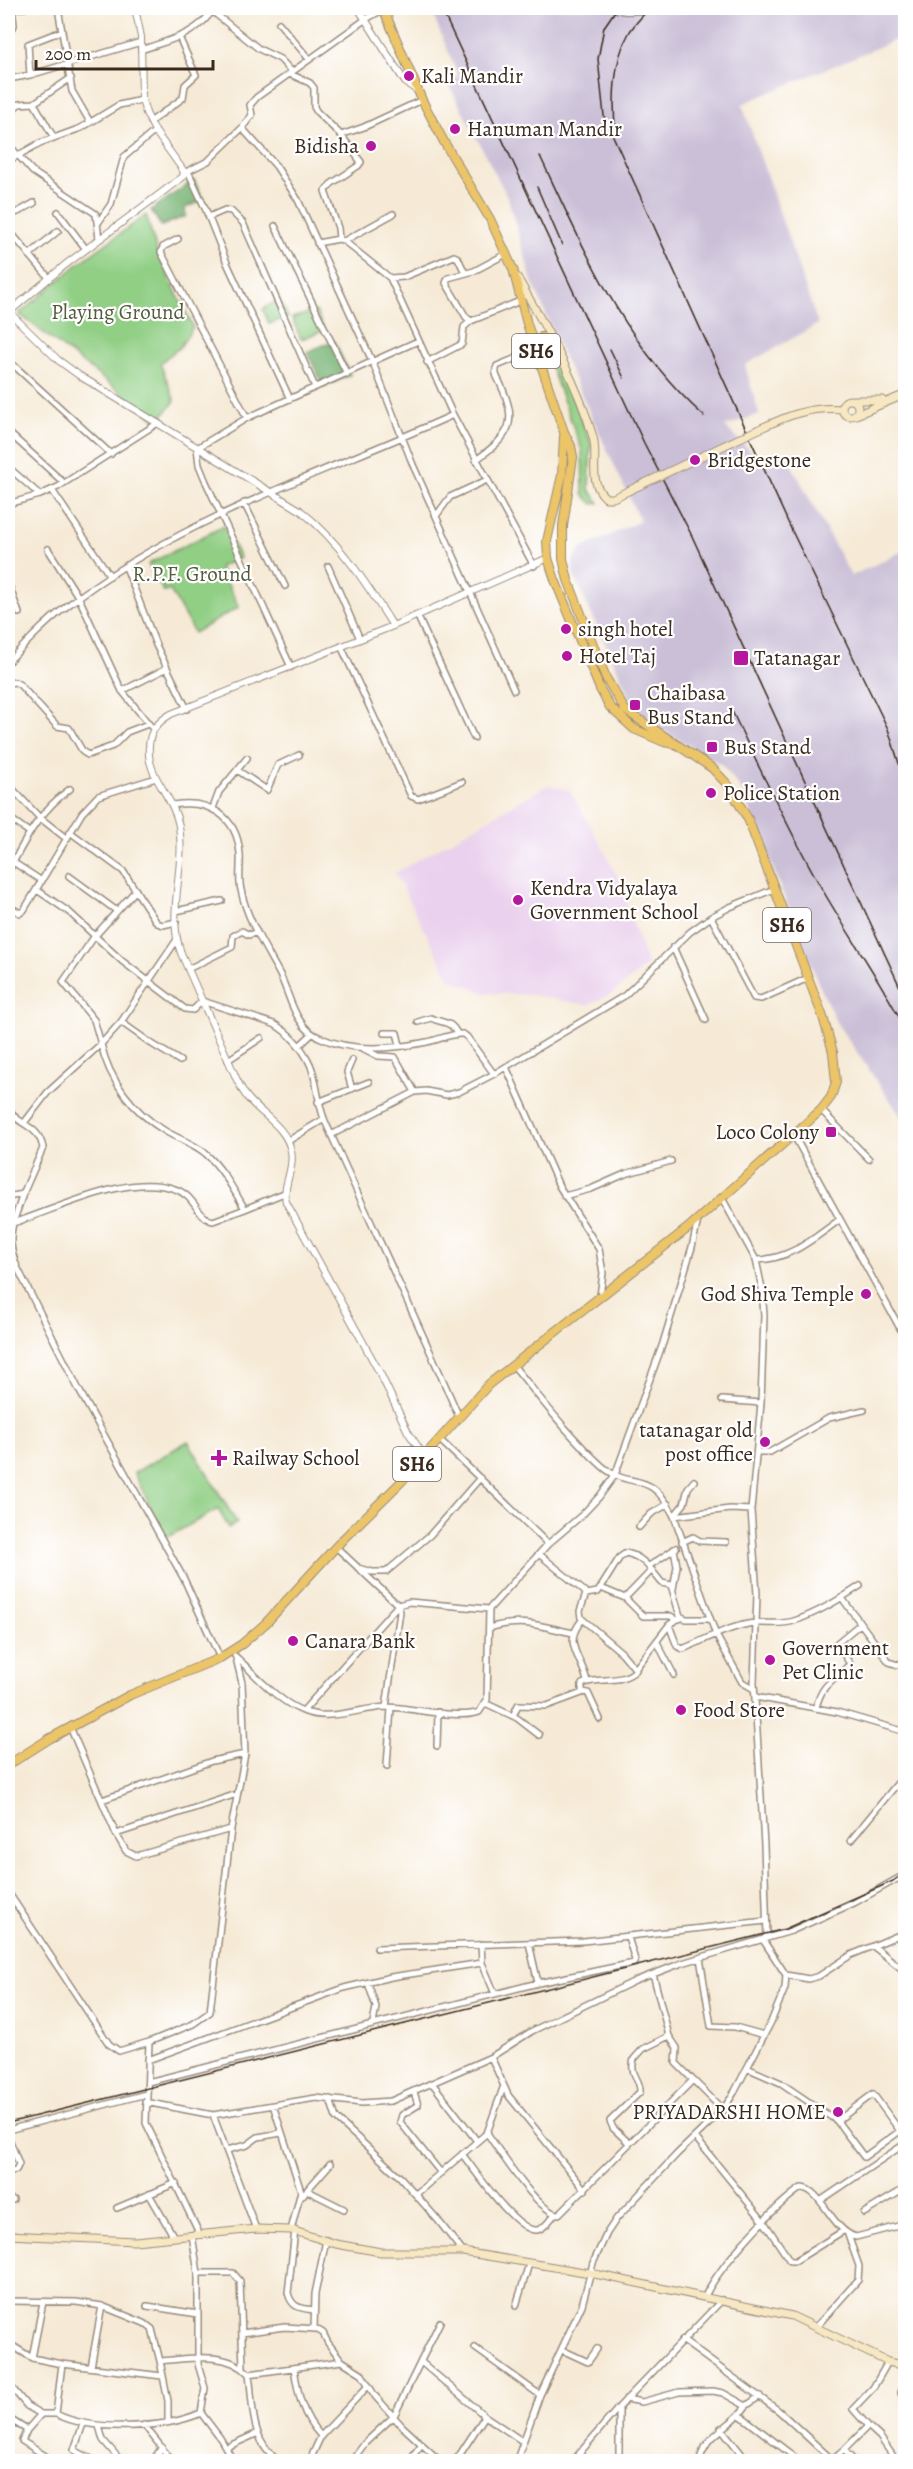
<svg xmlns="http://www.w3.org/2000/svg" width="913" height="2469" font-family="Alegreya,serif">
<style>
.built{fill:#ead1ed}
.industrial{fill:#cabfd7}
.green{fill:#91cf85;stroke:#667c52;stroke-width:1.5}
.forest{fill:#74b272;stroke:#586e48;stroke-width:1.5}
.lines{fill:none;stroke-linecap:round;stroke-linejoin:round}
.minor-casing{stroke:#988a7a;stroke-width:8}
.tertiary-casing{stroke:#988a7a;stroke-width:8}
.secondary-casing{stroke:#988a7a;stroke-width:9}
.primary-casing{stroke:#988a7a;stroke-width:10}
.minor{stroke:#fff;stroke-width:5}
.tertiary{stroke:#fff;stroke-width:6}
.secondary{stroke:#f7e8c3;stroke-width:7}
.primary{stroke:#ecc569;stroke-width:8}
.rail{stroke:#3b2a1e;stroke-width:1.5}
.secondary-bridge-casing{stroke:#988a7a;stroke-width:9;stroke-linecap:butt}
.secondary-bridge{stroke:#f7e8c3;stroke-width:7}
.poi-dot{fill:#b5179e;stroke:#fff;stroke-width:2}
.labels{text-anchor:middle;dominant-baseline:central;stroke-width:4.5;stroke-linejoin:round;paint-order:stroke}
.shield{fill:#fff;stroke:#766a62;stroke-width:1.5}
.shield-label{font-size:20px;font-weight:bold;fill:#3b2a1e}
.poi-label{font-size:21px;fill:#3b2a1e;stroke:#fff;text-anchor:start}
.park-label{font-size:21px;fill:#555c3d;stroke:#fff}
</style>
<rect width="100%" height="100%" fill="#fff"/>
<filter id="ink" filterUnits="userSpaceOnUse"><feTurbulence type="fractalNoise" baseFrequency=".0167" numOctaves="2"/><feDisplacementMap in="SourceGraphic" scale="12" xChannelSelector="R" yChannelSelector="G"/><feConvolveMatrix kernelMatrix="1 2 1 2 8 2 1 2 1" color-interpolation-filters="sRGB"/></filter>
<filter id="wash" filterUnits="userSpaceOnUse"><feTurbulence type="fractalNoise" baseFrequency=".008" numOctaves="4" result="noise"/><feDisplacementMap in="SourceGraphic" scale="24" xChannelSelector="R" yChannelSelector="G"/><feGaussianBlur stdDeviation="1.35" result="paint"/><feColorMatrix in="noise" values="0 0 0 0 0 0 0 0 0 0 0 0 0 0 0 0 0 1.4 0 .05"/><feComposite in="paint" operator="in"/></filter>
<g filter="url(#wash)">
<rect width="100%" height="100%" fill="#f6ead6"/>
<path class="built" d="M548,785L569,790L592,828L622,885L630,916L648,965L610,995L587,1005L531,995L486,993L450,979L395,873Z"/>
<path class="industrial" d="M430,8H905V36L742,104L818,324L745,365L759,414L725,427L765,464L786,455L851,576L905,550V1122L836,1022L818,982L742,790L722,765L659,728L636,710L573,574V560L581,549L640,521L559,346L532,281L508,198L449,85L458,75Z"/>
<path class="green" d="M146,215L158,255L193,327L180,347L160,363L175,401L158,421L19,314L78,264Z
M279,299L288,317L269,324L263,309Z
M316,311L324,330L301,339L292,318Z
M549,348L553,350L591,443L589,489L599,503L593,504L583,494L582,450L545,351Z
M224,526L240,558L219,567L239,607L194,633L170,590L164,592L148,564Z
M188,1441L237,1523L229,1528L218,1509L166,1538L134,1473Z"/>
<path class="forest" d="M194,180L204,200L185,208L186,216L161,226L151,210Z
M334,341L350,375L324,387L307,352Z"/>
</g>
<g filter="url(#ink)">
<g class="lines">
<g class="minor-casing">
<path id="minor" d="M8,8H24
M58,8L72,91L90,122
M614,8C626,15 649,9 663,8
M212,11L259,49L280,59L292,72
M279,23L309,59
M8,33L14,25L12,8
M141,50C169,40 198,35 214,8
M290,74L310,83L314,88V107L317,112L341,135L364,127L422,100
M30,75L28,44L62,31
M8,76L14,78L30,75L141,42
M34,103L54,138
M8,113L19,104L34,103L71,78
M150,122L183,98L185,85L196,75L179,37
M242,128L276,166L298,200L373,363L413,465L514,690
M8,144L33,172L96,214L99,239
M8,161L40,143L81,128L119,105L142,100
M188,171L205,208L227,263L290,399
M184,173L208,161L242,128L252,115L250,105L257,97L366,19L384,9
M58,212L86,249
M8,214L18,212L34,203
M209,217L225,210L231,211L243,223L315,387
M98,223L111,204L124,157L155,131
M275,226L347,374
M8,229L49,278
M178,239L163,247L161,252L247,418
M339,239L338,228L325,191L331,184L358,166L361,162L341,135
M344,241L393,214
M317,243L339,239L344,241L390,278L404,277L454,256L458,258L465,273
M506,254L474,271L448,278L446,283L466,317L471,321L520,301
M29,255L58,231
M390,278L453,415L534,566
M8,360L111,454
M427,362L462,344L464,327L471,321
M8,432L63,482
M476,460C510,435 519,424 500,383C497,377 494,373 497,366L536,350
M8,467L40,495
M52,490L110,576
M244,503L285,586
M8,504L40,495L58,487L158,423
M436,516L450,497L487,480
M48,549L79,598L122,691L153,729
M328,566L360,639
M126,567L156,645L187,709
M8,583L19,613
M417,615L474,738
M341,646L411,796L418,799L462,782
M8,662C27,642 45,623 67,606C182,517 323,474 453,415
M291,667L206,482L199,465L197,448L247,418L418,341
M8,683L15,682L20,685L57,726L69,728L83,752L88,755L113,746L127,732L148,724
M122,691L167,668
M237,770L267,790L278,765L299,755
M8,784L39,817L67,839
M173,805C208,799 237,815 240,854C241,866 238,878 241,890C247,920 265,947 279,973C287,988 290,1005 299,1019C304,1027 311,1034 319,1037C352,1053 393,1049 427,1042C439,1040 451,1033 463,1034L467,1037L494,1074
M213,808L219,792L247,758
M8,817L29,832
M70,832L123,871L157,923L163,925L176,922
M13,862L42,881
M8,872C25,840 39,811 70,789
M69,876L117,911
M37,890L69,912L122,961L185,1009L193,1010L202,1001L274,1024C291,1034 302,1047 310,1064C318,1082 317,1103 325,1121C369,1220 416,1317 459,1417
M8,906L20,913L24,910L82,813L98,796L156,778
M176,911L222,901
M711,917L754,998L761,999L808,978
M176,941L121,1022L101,1044C109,1080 133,1112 165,1131C178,1139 193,1143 205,1153C223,1169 233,1189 245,1209L284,1193
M673,947L706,1020
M188,969L232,947L233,936L242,931L249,935L257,932
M121,1022L152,1044L180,1061
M418,1022L431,1018C443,1024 451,1020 457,1034
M384,1033H397L400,1045
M299,1046L312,1034
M362,1048L378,1056L395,1057L415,1092
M228,1060L261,1038
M352,1060L347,1072L352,1089
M506,1067L559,1186L599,1249L603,1273L600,1296
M318,1102L369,1082
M8,1104C13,1127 38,1121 43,1148L23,1194L8,1197
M821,1110L869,1159
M24,1123L48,1092L101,1044L94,1020L63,982L94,937L136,890
M793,1134L906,1339
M331,1135L415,1092L426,1091L447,1095L459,1092L494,1074L624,996L690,932L711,917L730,907L774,889
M288,1141L324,1119
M23,1194L13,1223C59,1209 128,1172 175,1189C196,1196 196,1217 213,1221L245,1209
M564,1196L591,1189L625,1174L671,1161
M13,1223C9,1240 11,1251 17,1267L79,1390L184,1579L220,1658
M756,1260C789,1260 813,1239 839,1220
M513,1365C541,1399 569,1436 602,1466C631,1492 649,1466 674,1516L716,1635L742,1682L754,1689
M722,1400L761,1403
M439,1439L548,1544
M757,1452H770L829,1418L864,1410
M674,1516L730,1509L751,1510
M674,1516L684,1504L688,1488L694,1481
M639,1527L651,1514L668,1504
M682,1542L693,1537L700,1541L726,1542
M336,1547L398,1605L400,1612L386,1707
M649,1566L676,1548
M358,1568L372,1572H386L430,1535L480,1478
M601,1588L625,1598L652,1570
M673,1589L677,1566L674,1549
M586,1594L598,1592L620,1557L626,1553C644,1557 651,1570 662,1583L671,1585L680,1616L686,1619H708
M625,1598L643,1616H671L676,1620
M842,1598L889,1662L898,1665L906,1660
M582,1620C562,1644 581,1655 587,1681
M669,1625L677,1646L683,1649C704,1640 726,1628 748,1624C764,1621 778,1626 794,1621C818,1613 840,1599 860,1586
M489,1628C523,1618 540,1626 573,1633
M657,1642L674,1675
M235,1656C256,1675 277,1701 303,1711C329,1722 360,1708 386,1707C410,1707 458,1720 479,1712L487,1700L489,1609L548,1544L582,1515L599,1497L615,1475L663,1343L692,1247L698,1220
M636,1668L669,1625L676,1620L682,1618
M583,1692L588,1693L600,1719
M755,1697L837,1712L906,1732
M485,1703L517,1718L539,1735
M816,1708C822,1682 834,1681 850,1664L837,1643L860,1624
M303,1711L398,1605L409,1602L489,1609
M513,1716L518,1705L547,1706L582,1693V1684C599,1676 621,1685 636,1670L622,1653L581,1618L580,1611L586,1594L584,1591L539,1554
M70,1727L116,1834L126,1851L136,1856L231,1829
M437,1746L438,1712
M387,1766L391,1708
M102,1800L212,1761L245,1754
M116,1834L237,1794
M851,1840L906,1773
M8,1892L109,2044L119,2051L149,2042
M529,1943L538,1983
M481,1944L482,1963L495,1994
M873,1946L906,1932
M377,1948L583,1941L766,1921
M700,1958L711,2026L735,2027L764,2035
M904,1971L906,1986
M653,1974L669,2036L677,2048L676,2063L723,2110
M786,1975L809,1979L819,1976L851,1955L873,1946L906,1972
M368,1983L376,2007L373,2024
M491,2057L508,2095L585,2190
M148,2060L344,1988L391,1977L482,1963
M747,2068L781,2083L837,2121L873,2094L900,2131L864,2157L837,2121
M148,2082L538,1983L634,1963L635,1960L628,1937
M432,2083L477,2141
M414,2092L418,2105L402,2115L400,2122L441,2173
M330,2099L336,2118L401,2178L437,2219L463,2252
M145,2102L213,2115L316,2098L362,2103L391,2101L491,2057L532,2031L635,1981L682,1963L791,1931L854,1903L906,1874
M273,2105L301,2191L291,2230
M213,2115L256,2229
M8,2130L146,2094
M487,2133C499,2150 539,2214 559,2214L693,2080
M8,2136L19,2164L16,2170L8,2172
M695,2137L764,2222L790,2261H795L843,2231
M629,2143L613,2128L610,2121L640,2092C641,2079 629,2075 634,2059L643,2049L669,2036
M227,2150L247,2145L258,2137L281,2133
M462,2154C474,2169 517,2233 537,2230C544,2229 550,2220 554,2215
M308,2191L344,2209
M149,2194L174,2237
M416,2194L487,2133L503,2088
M301,2197L330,2164
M8,2199L13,2200
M820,2201L906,2143
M117,2208L176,2183
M864,2213L906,2188
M295,2230L288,2293C292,2308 300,2308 313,2310
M199,2233L146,2123L149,2042L193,2024L210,2012L231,1829L245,1754L242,1683L236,1658
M198,2273H233L240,2281L243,2367
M705,2296C721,2264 772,2208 801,2188C821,2188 832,2231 856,2237L906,2224
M8,2301L76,2302L102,2306L144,2323L152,2329L160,2361C189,2359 226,2350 249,2374L342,2361L361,2373L375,2396L402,2426L441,2462
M43,2302L32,2358L62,2364L162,2376
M147,2306L198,2314
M516,2306L529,2264
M816,2327L858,2280L859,2266L848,2235
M314,2329L315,2294L326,2240
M242,2333L285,2327L316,2329L323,2333L328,2343L342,2361
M682,2340L779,2411L828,2456L834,2459L844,2450
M8,2343L32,2358
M475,2348L540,2395
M562,2350L588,2362L597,2349
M160,2361L168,2401V2421
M421,2362L485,2416L522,2441
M62,2364L56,2414C92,2432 164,2429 201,2413L205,2388L198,2364V2273L192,2235
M91,2367L102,2306
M294,2368C298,2394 302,2416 321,2436
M249,2374C254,2409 249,2437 279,2462
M906,2377L901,2393L906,2405
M8,2383L27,2406L41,2414
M626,2399L642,2402L679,2392L713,2391L723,2393L746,2406L760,2396
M619,2407V2462
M201,2413L220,2438L234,2462
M740,2415L801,2462
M8,2418L27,2430
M83,2424L74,2450L97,2462
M144,2425L173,2462
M99,2426L103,2440L122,2462
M868,2426L880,2437L897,2462
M721,2428L748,2462
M227,2447L256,2434
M55,2462L22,2441L27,2430L41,2414H56
M152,2462L162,2447
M309,2462L321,2436L368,2386
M351,2462L365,2443L394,2416L440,2322
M408,2462L421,2445
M455,2462L485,2416
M516,2462L540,2395L582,2305L593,2263L607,2233L617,2218L677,2154L723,2110L735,2091L771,2022L785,1988L786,1975L763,1940L767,1935L764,1845L754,1683L757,1594L751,1510L761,1403L764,1316L762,1288L756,1260L722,1198
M572,2462L619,2407L722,2300
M699,2462C707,2431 732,2428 746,2406
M855,2462L844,2450L868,2426L853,2409L873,2388L888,2362"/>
</g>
<g class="tertiary-casing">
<path id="tertiary" d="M358,8L405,82L419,92
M8,311L58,360L80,376L300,510C340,542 366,583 393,626
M8,313L65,265L184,176L183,170L155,131L146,113L142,100L141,37L135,8
M424,1456L408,1432L381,1375L286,1202C282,1185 295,1169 291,1151C286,1126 261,1115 247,1097C243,1092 240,1086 237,1080L181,953C166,914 186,867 179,826C174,796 146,777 149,746C150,730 158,722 171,714L393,626L548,558"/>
</g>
<g class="secondary-casing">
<path id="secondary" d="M517,277C546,328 577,381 593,437C599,459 587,482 606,498H613L628,491
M842 408a8 8 0 1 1 16 0a8 8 0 1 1-16 0Z
M854,400H882
M856,415L906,394
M759,429C787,416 810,406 842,409
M8,2235L135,2241L256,2229L291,2230L336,2244L381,2252H463L590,2273L792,2316L888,2362L906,2366"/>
</g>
<g class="primary-casing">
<path id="primary" d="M535,347L542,337L553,342
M564,436L562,475L547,541L548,558L555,580L600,689L610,707L634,729L664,742L675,744
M8,1765L49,1739L130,1695L220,1658L242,1644L266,1623L343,1539L401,1482L489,1384L688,1228L821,1110L831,1097L836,1082L833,1052L823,1017L748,819L728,785L712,768L625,710L606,678L568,580L563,559V526L573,457L571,446L564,432L527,324L513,269L490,219L444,142L422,100L383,8"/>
</g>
<use href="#minor" class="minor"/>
<use href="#tertiary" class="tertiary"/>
<use href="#secondary" class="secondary"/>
<use href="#primary" class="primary"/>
<path class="rail" d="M441,8L644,443L691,534L906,1000
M617,8L604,27L598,59L604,116L792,531L888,729L904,779
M616,134C612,102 613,61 629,33C634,24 643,16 649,8
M540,156C584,249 625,346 704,416
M537,187L562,245
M610,349L624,378
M731,709C760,770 789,830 822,889C849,936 881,981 906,1030
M8,2123L785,1929L893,1881L906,1872"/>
<g class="secondary-bridge-casing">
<path id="secondary-bridge" d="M628,491L759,429"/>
</g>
<use href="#secondary-bridge" class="secondary-bridge"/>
</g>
</g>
<g class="poi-dot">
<circle cx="409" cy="76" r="6"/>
<circle cx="455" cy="129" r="6"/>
<circle cx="371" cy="146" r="6"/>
<circle cx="695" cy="460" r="6"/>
<circle cx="566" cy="629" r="6"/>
<circle cx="567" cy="656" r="6"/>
<rect x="733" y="650" width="16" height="16" rx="3"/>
<rect x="629" y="699" width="12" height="12" rx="3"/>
<rect x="706" y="741" width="12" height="12" rx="3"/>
<circle cx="711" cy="793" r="6"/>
<circle cx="518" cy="900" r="6"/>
<rect x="825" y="1126" width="12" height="12" rx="3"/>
<circle cx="866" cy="1294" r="6"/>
<circle cx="765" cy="1442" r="6"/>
<path d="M216 1449h6v6h6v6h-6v6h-6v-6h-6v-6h6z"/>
<circle cx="293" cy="1641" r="6"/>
<circle cx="770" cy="1660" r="6"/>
<circle cx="681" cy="1710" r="6"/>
<circle cx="838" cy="2112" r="6"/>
</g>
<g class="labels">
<g class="shield">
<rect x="512" y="334" width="48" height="34" rx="4.5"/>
<rect x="763" y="908" width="48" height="34" rx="4.5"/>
<rect x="393" y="1447" width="48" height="34" rx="4.5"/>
</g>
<g class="shield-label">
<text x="536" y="351">SH6</text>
<text x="787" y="925">SH6</text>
<text x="417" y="1464">SH6</text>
</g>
<g class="poi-label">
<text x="421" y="76">Kali Mandir</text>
<text x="467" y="129">Hanuman Mandir</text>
<text x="359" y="146" text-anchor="end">Bidisha</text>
<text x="707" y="460">Bridgestone</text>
<text x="578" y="629">singh hotel</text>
<text x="579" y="656">Hotel Taj</text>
<text x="754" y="658">Tatanagar</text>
<text x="647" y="693">Chaibasa<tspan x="647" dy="24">Bus Stand</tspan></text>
<text x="724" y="747">Bus Stand</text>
<text x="723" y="793">Police Station</text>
<text x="530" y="888">Kendra Vidyalaya<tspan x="530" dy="24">Government School</tspan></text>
<text x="819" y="1132" text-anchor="end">Loco Colony</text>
<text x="854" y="1294" text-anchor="end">God Shiva Temple</text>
<text x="753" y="1430" text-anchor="end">tatanagar old<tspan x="753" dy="24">post office</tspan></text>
<text x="232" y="1458">Railway School</text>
<text x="305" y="1641">Canara Bank</text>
<text x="782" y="1648">Government<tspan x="782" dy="24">Pet Clinic</tspan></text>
<text x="693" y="1710">Food Store</text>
<text x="826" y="2112" text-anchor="end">PRIYADARSHI HOME</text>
</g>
<g class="park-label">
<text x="118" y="312">Playing Ground</text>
<text x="192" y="574">R.P.F. Ground</text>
</g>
</g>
<rect width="913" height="2469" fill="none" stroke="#fff" stroke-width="30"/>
<path d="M36 60v9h177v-9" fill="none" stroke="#3b2a1e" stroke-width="3"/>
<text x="45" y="60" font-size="18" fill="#3b2a1e" stroke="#ffffff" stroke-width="4.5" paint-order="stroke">200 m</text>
</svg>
